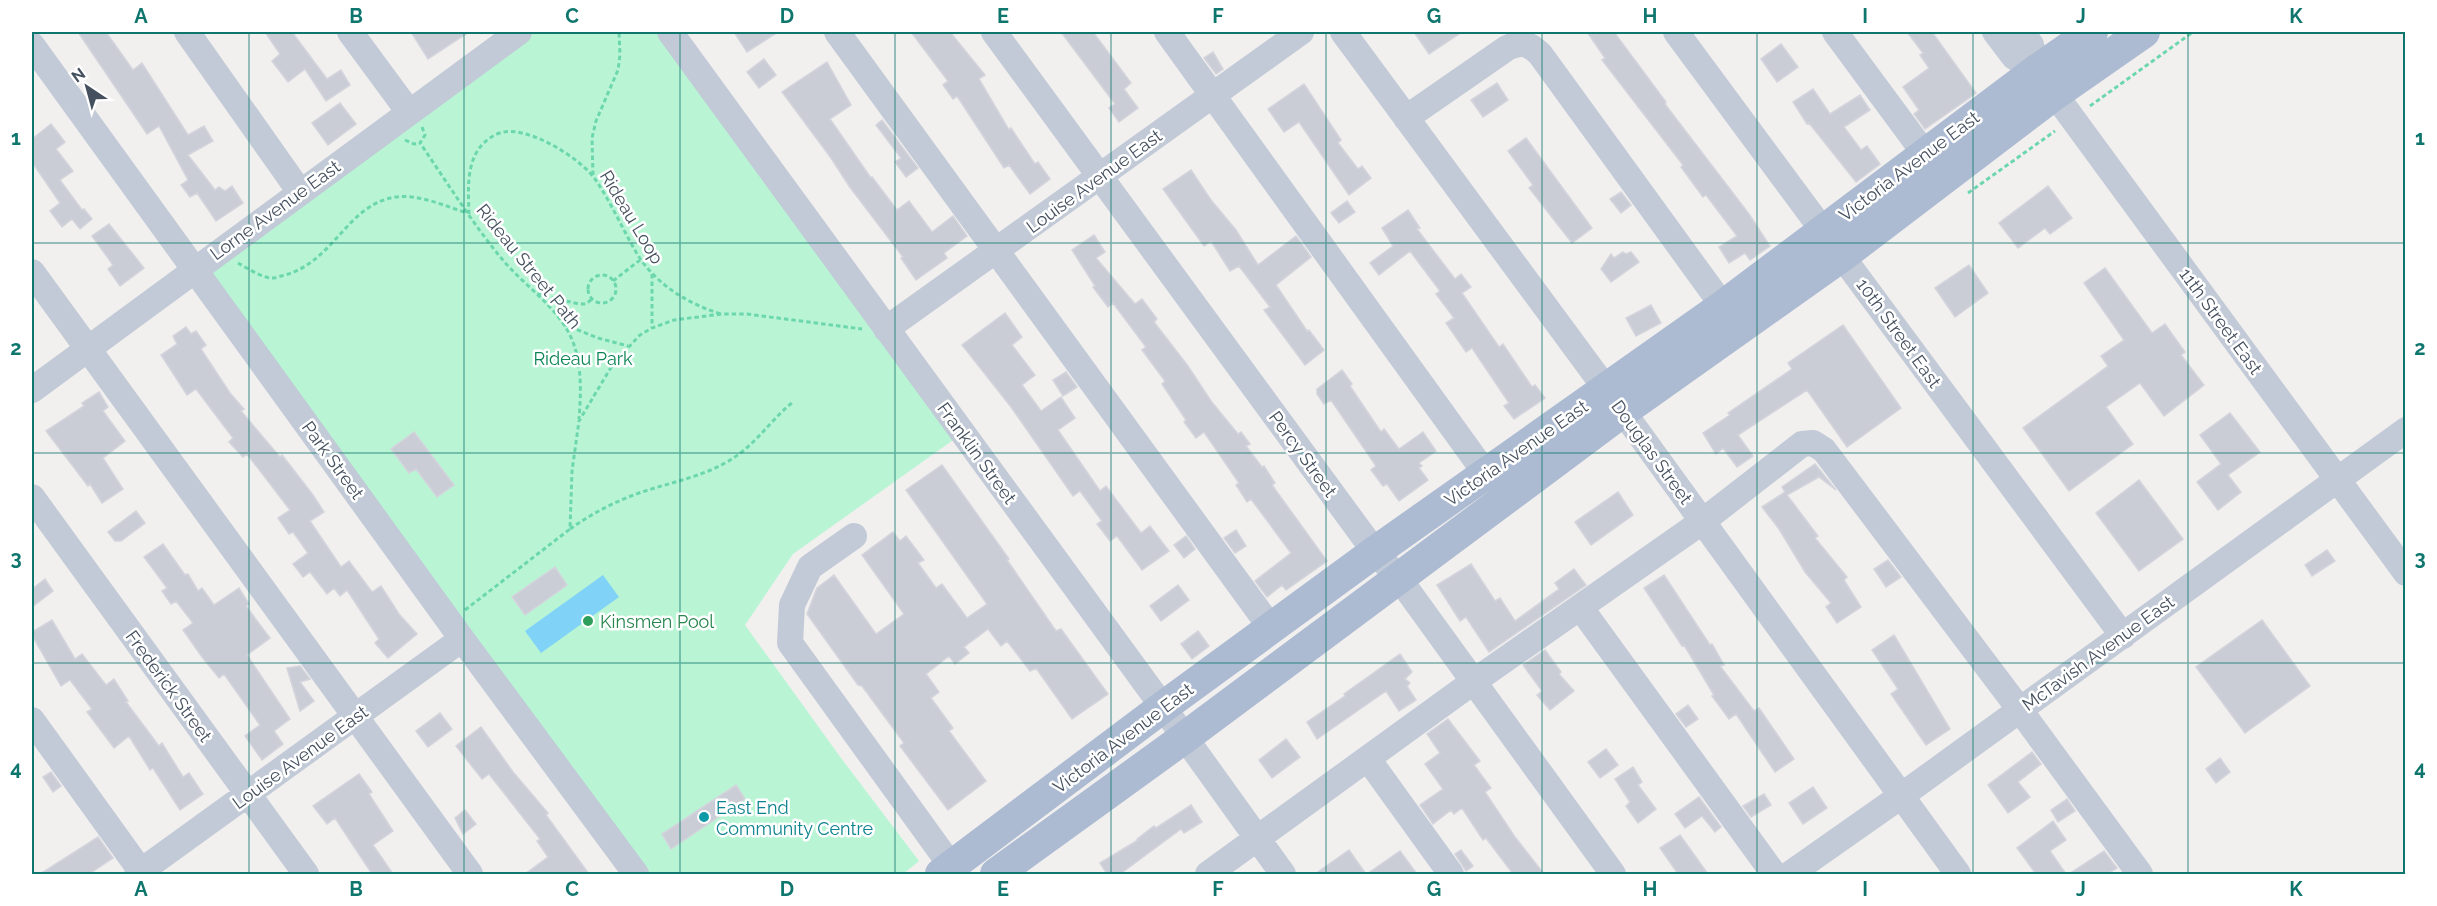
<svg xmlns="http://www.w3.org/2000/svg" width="2437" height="906" font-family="Raleway,sans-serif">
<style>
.green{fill:#b9f5d5}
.water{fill:#80d3f7}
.building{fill:#cbcdd6;stroke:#d3d4dc;stroke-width:1.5}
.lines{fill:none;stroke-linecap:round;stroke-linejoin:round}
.path{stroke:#6cd7ac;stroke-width:3;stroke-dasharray:4.5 3;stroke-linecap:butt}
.minor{stroke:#c1cad6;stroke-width:26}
.major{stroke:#acbbd2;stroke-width:32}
.grid{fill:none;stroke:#0f766e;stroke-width:1.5;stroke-opacity:0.55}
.leisure-dot{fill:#2e9e5b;stroke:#fff;stroke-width:2}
.culture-dot{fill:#0f9aa8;stroke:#fff;stroke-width:2}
.labels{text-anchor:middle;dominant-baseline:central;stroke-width:5;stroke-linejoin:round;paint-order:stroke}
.street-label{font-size:18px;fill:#45505f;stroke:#fff}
.park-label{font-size:18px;fill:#0c8554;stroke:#fff}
.leisure-label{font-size:18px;fill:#27864d;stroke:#fff;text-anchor:start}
.culture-label{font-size:18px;fill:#0d838f;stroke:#fff;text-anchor:start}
.neatline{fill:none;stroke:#0f766e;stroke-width:2}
.grid-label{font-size:20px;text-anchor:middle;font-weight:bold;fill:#0f766e}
</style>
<rect width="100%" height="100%" fill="#f2efef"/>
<path class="green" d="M519,32H670L963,433L793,554L745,625L841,758L919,861L903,874H636L195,268Z"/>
<path class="water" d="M603,575L619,597L541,653L525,631Z"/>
<path class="building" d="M78,32H106L133,70L142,63L188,135L204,126L213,141L188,155L215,190L219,187L225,191L232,186L243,203L216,221L197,193L190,197L181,185L188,180L159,126L147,134Z
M265,32H292L327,79L341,70L350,85L326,101L305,69L288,82L272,61L280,54Z
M411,32H469L428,59Z
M734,32H778L747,52Z
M911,32H950L985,75L979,79L1009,130L1011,128L1035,164L1038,162L1050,179L1030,194L1009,165L1004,168L957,96L953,99L943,85L948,81Z
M1061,32H1093L1131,83L1124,89L1138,108L1119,122L1109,108L1115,104Z
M1414,32H1462L1429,54Z
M1587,32H1614L1666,102L1665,104L1671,112L1749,214L1770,246L1750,260L1745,253L1729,263L1719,247L1737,236L1706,195L1703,197L1681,167L1683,165L1602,60L1605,58Z
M1907,32H1932L1976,93L1925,129L1914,114L1919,110L1903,87L1929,68L1920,55L1923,53Z
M1781,44L1798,67L1777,82L1761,59Z
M1213,52L1223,69L1216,74L1204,58Z
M764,59L776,75L759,88L747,72Z
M827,62L851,105L830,119L871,178L872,177L897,210L909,201L932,232L953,216L967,236L944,253L947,258L916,280L901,258L903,257L849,186L831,158L782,92Z
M1497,83L1508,100L1483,117L1471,100Z
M1304,84L1341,140L1338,143L1358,169L1362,166L1371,178L1349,195L1299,122L1284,132L1268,109Z
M1813,89L1830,114L1860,95L1870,110L1844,127L1861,150L1867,146L1880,164L1856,182L1809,123L1807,124L1793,102Z
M340,103L356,124L328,145L312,123Z
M882,120L918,168L906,177L895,162L901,158L876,125Z
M51,124L65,142L56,149L73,171L60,180L82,210L84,209L92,219L80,229L72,219L62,227L50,211L60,203L32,162V139Z
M1526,138L1592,228L1572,243L1529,188L1533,185L1508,151Z
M1191,170L1211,200L1236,230L1258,265L1296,236L1311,257L1276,285L1307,331L1309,330L1324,350L1305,365L1264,310L1270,307L1239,266L1230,271L1211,241L1204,246L1163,189Z
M2048,186L2072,218L2050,234L2045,228L2018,248L1999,223Z
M1621,192L1631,205L1621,213L1610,199Z
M1347,201L1355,212L1339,223L1331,213Z
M1408,210L1420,228L1417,229L1455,279L1461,274L1471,287L1462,293L1499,347L1503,344L1532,387L1535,385L1545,398L1514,419L1504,406L1509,403L1472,348L1466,352L1446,323L1454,318L1436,294L1440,291L1410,251L1379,275L1370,263L1393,246L1382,228Z
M109,224L144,268L120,286L108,269L113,265L92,236Z
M1094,235L1105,252L1096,258L1135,304L1142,299L1157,319L1154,322L1188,366L1211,401L1238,434L1241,432L1250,444L1246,446L1262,467L1264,466L1275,483L1272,485L1327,561L1286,590L1282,585L1267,597L1255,581L1291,553L1251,499L1247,502L1236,485L1239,483L1204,432L1196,438L1184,422L1186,420L1162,384L1165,381L1142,350L1146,347L1113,303L1108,307L1093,287L1095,286L1072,250Z
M1623,252L1626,254L1631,252L1639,262L1611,282L1601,269L1611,254L1614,258Z
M1969,265L1988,293L1955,317L1935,288Z
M2105,268L2152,333L2165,324L2185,352L2181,355L2204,385L2164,416L2140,383L2106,407L2133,444L2069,491L2023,428L2108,366L2101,356L2124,340L2084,283Z
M1651,305L1661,323L1636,336L1626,318Z
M1005,313L1022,337L1012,345L1035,375L1022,385L1041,411L1061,397L1075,418L1058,430L1100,491L1106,486L1141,533L1150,526L1169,551L1142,570L1117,536L1110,541L1097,524L1102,521L1080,491L1073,496L1011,407L962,345Z
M1843,325L1901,408L1847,447L1807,390L1738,435L1753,456L1737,467L1723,448L1716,454L1703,433L1730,415L1728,413L1792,369L1788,363Z
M186,327L191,334L196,331L206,345L201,349L230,393L244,409L241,411L280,457L282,455L313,495L324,512L310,521L341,567L349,561L372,592L381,586L399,614L417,634L388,658L375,643L379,639L347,590L340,596L334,588L327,594L310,572L303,577L293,564L308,553L293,532L289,534L278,518L290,510L247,454L243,457L229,442L233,438L196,389L187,395L161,355L177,344L173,336Z
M1342,370L1352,384L1350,386L1381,432L1384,429L1399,449L1423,432L1436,451L1419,463L1422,466L1419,468L1428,480L1399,501L1387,484L1383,486L1371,470L1376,466L1331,400L1324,404L1317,394V389Z
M1066,372L1077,387L1063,396L1053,380Z
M99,392L108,407L103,411L125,441L103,458L123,489L102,503L90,484L88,486L46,431L84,406L82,403Z
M2230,413L2260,452L2228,475L2241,492L2218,510L2197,482L2221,464L2200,435Z
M414,432L454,485L437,497L416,469L409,473L391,449Z
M1815,464L1836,490L1819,477L1787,495L1818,536L1815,538L1847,577L1844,580L1861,607L1837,623L1826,607L1831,603L1805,572L1779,529L1762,507L1785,492L1782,487Z
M942,465L1009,559L1007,560L1056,631L1061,629L1108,694L1072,719L1036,668L1030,671L1007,641L1001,646L988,629L964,647L969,653L955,664L949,656L926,674L939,692L931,698L953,728L949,731L986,781L948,810L900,746L904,743L862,686L858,685L807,614L817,588L834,575L876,634L904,614L862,555L893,532L900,541L906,536L924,560L918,563L936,588L942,584L967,618L987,604L906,490Z
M2139,480L2183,539L2139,571L2096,513Z
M1618,492L1633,515L1591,545L1575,522Z
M136,511L145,523L121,541H115L108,532Z
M1236,530L1246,546L1235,553L1224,538Z
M1186,536L1195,549L1184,558L1174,545Z
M163,544L185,575L188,574L198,591L202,588L214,605L239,588L249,604L246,606L270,638L247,655L290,719L274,731L283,744L262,760L245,736L260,725L224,674L219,678L202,657L183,630L193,623L176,601L171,604L162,591L167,588L144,557Z
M2327,550L2335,561L2312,576L2305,565Z
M1888,560L1901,577L1886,587L1874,569Z
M1471,564L1495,601L1500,598L1515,621L1559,589L1555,583L1574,569L1586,585L1489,652L1466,617L1460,621L1437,585Z
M555,567L567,585L525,615L512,597Z
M1664,575L1710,645L1712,644L1724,665L1720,666L1754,711L1759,708L1794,759L1775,772L1736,714L1729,719L1712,696L1714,695L1684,645L1682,646L1644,588Z
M45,579L53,591L32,607V589Z
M1178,585L1189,600L1161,621L1150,606Z
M52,620L75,659L82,654L106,685L114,679L128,701L126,702L159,746L162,743L183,777L189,773L203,794L180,810L153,768L150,770L129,736L114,748L87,712L92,709L70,680L61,686L32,635V632Z
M2262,620L2310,686L2245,733L2196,667Z
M1198,631L1209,646L1192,659L1181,644Z
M1894,635L1950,729L1926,745L1891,694L1898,689L1872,650Z
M1545,650L1561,672L1559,674L1574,691L1550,710L1537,695L1542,691L1523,665Z
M1400,654L1412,672L1405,679L1410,683L1407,686L1416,700L1399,711L1386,691L1317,739L1307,722L1345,696L1344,694Z
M300,666L310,679L300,682L314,701L300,711L287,668Z
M1688,705L1698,719L1686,727L1676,714Z
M440,713L452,729L428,747L416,731Z
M1448,719L1480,761L1474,765L1491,788L1485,792L1515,837L1544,874H1513L1486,838L1483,840L1462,808L1454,814L1451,810L1433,824L1420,805L1443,789L1425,764L1440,753L1427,734Z
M481,727L513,772L548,813L546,815L589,874H525L548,857L537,841L540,839L489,774L482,779L456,746Z
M1286,739L1300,757L1272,778L1259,760Z
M1606,749L1618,765L1600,778L1588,762Z
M2032,752L2041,764L2018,782L2030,797L2008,813L1988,785Z
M2220,758L2230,772L2216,783L2206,769Z
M1633,767L1642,782L1638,785L1656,809L1638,823L1626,806L1630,802L1615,779Z
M51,772L61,786L53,792L43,777Z
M359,774L372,792L369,794L393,831L373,845L393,874H372L335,818L327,824L313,806Z
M736,785L745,799L671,849L662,834Z
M1813,787L1827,808L1803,824L1789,803Z
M1764,794L1771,805L1751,817L1743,806Z
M1699,797L1721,827L1715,832L1702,816L1685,828L1675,814Z
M2067,799L2075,811L2058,822L2051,810Z
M1191,805L1202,822L1184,833L1181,829L1120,874H1107L1100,863L1138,840L1137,839L1154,826L1156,828Z
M465,810L476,824L463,834L455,818Z
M2053,821L2066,840L2050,851L2066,874H2036L2017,848Z
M1680,835L1708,874H1678L1660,848Z
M98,837L113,858L89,874H40Z
M1349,850L1366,874H1315Z
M1461,850L1473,866L1466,871L1455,854Z
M1400,851L1417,874H1367Z
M2104,851L2117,868L2107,874H2069Z"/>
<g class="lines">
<path class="path" d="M2090,106L2193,32
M422,127L425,135L420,143C447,182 472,223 502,259C524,286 560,308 573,342C582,366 581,394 579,419
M405,140L414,144L420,143
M593,175L592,138L596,121L618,70L620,55L619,32
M1968,193L2055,131
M469,214C468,184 465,149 497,134C509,129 520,132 532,136C551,142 583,162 595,179C606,195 615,213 624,230C632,245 639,260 651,272C669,292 695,306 721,314
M238,263C247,268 262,278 272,278C276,278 281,276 285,275C335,261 347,204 396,197C419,194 445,206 467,213
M652,274V328
M588 289a14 14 0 1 1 28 0a14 14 0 1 1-28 0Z
M613,281L640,260
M537,294L579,304H586L592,299
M563,324L598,338L628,346
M570,529C591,514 614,502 639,493C668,483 698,478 725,463C756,446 767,423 793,402
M465,610L570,529L572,471L579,421L613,364L640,335L652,328L674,320L722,314H747L862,329"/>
<path class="minor" d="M187,32L300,192
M350,32L409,112
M670,32L1163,707L1283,874
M837,32L1271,628
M994,32L1375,552L1398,577L1613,874
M1167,32L1486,474
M1343,32L1637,431L1958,874
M1676,32L2123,636
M1835,32L1925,154
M1995,32L2014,57L2037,70L2406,573
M2022,32L2031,45L2037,70
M32,45L462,639L636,874
M1406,118L1507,48C1522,41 1528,43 1540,54L1723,306
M32,272L470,874
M886,329L1301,32
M32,390L519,32
M32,497L306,874
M854,536L810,567L792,605L790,643L957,874
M1580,607L1774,874
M32,720L143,874
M1368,759L1451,874
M137,874L462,639
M1208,874L1473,682L1703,521L1802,444L1813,443L1824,450L2020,710L2140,874
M1790,874L1901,796L2406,430"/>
<path class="major" d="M941,874L1163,707L1375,552L1723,306L2037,70L2092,32
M996,874L1184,738L1622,412L1842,256L2055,94L2144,32"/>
</g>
<path class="grid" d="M249,32V874M464,32V874M680,32V874M895,32V874M1111,32V874M1326,32V874M1542,32V874M1757,32V874M1973,32V874M2188,32V874M32,243H2406M32,453H2406M32,663H2406"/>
<circle class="leisure-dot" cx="588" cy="621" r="6"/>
<circle class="culture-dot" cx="704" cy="817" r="6"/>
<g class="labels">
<g class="street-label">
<text transform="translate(1909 166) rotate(-37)">Victoria Avenue East</text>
<text transform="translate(1094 181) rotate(-36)">Louise Avenue East</text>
<text transform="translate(275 210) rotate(-36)">Lorne Avenue East</text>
<text transform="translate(632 217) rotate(59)">Rideau Loop</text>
<text transform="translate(529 266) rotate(51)">Rideau Street Path</text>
<text transform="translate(2221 321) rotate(54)">11th Street East</text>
<text transform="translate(1899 333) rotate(54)">10th Street East</text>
<text transform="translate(1652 452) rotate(54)">Douglas Street</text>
<text transform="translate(977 453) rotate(54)">Franklin Street</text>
<text transform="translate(1516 453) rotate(-35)">Victoria Avenue East</text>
<text transform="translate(1303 454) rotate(54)">Percy Street</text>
<text transform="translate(333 460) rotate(54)">Park Street</text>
<text transform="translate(2098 653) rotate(-36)">McTavish Avenue East</text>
<text transform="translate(169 686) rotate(54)">Frederick Street</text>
<text transform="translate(1123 738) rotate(-37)">Victoria Avenue East</text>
<text transform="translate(300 757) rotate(-36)">Louise Avenue East</text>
</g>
<g class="park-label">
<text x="583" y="358">Rideau Park</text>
</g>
<g class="leisure-label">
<text x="600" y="621">Kinsmen Pool</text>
</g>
<g class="culture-label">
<text x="716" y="807">East End<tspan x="716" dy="21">Community Centre</tspan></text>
</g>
</g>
<rect width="2437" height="906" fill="none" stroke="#ffffff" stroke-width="66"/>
<g transform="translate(87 87) rotate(324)" stroke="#ffffff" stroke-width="4.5" paint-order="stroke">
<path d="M0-4.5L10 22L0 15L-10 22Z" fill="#45505f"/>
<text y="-9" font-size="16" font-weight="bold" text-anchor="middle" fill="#45505f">N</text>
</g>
<rect x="33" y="33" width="2371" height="840" class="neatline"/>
<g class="grid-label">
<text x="141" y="23">A</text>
<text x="356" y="23">B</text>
<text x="572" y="23">C</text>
<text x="787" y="23">D</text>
<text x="1003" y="23">E</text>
<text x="1218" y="23">F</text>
<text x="1434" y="23">G</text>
<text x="1650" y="23">H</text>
<text x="1865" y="23">I</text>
<text x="2081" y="23">J</text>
<text x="2296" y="23">K</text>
<text x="16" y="145">1</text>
<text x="2420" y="145">1</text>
<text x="16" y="355">2</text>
<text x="2420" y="355">2</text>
<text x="16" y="565">3</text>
<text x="2420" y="565">3</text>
<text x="16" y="775">4</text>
<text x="2420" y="775">4</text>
<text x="141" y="896">A</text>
<text x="356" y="896">B</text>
<text x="572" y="896">C</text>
<text x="787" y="896">D</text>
<text x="1003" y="896">E</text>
<text x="1218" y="896">F</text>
<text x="1434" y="896">G</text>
<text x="1650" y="896">H</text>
<text x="1865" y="896">I</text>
<text x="2081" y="896">J</text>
<text x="2296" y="896">K</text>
</g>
</svg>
